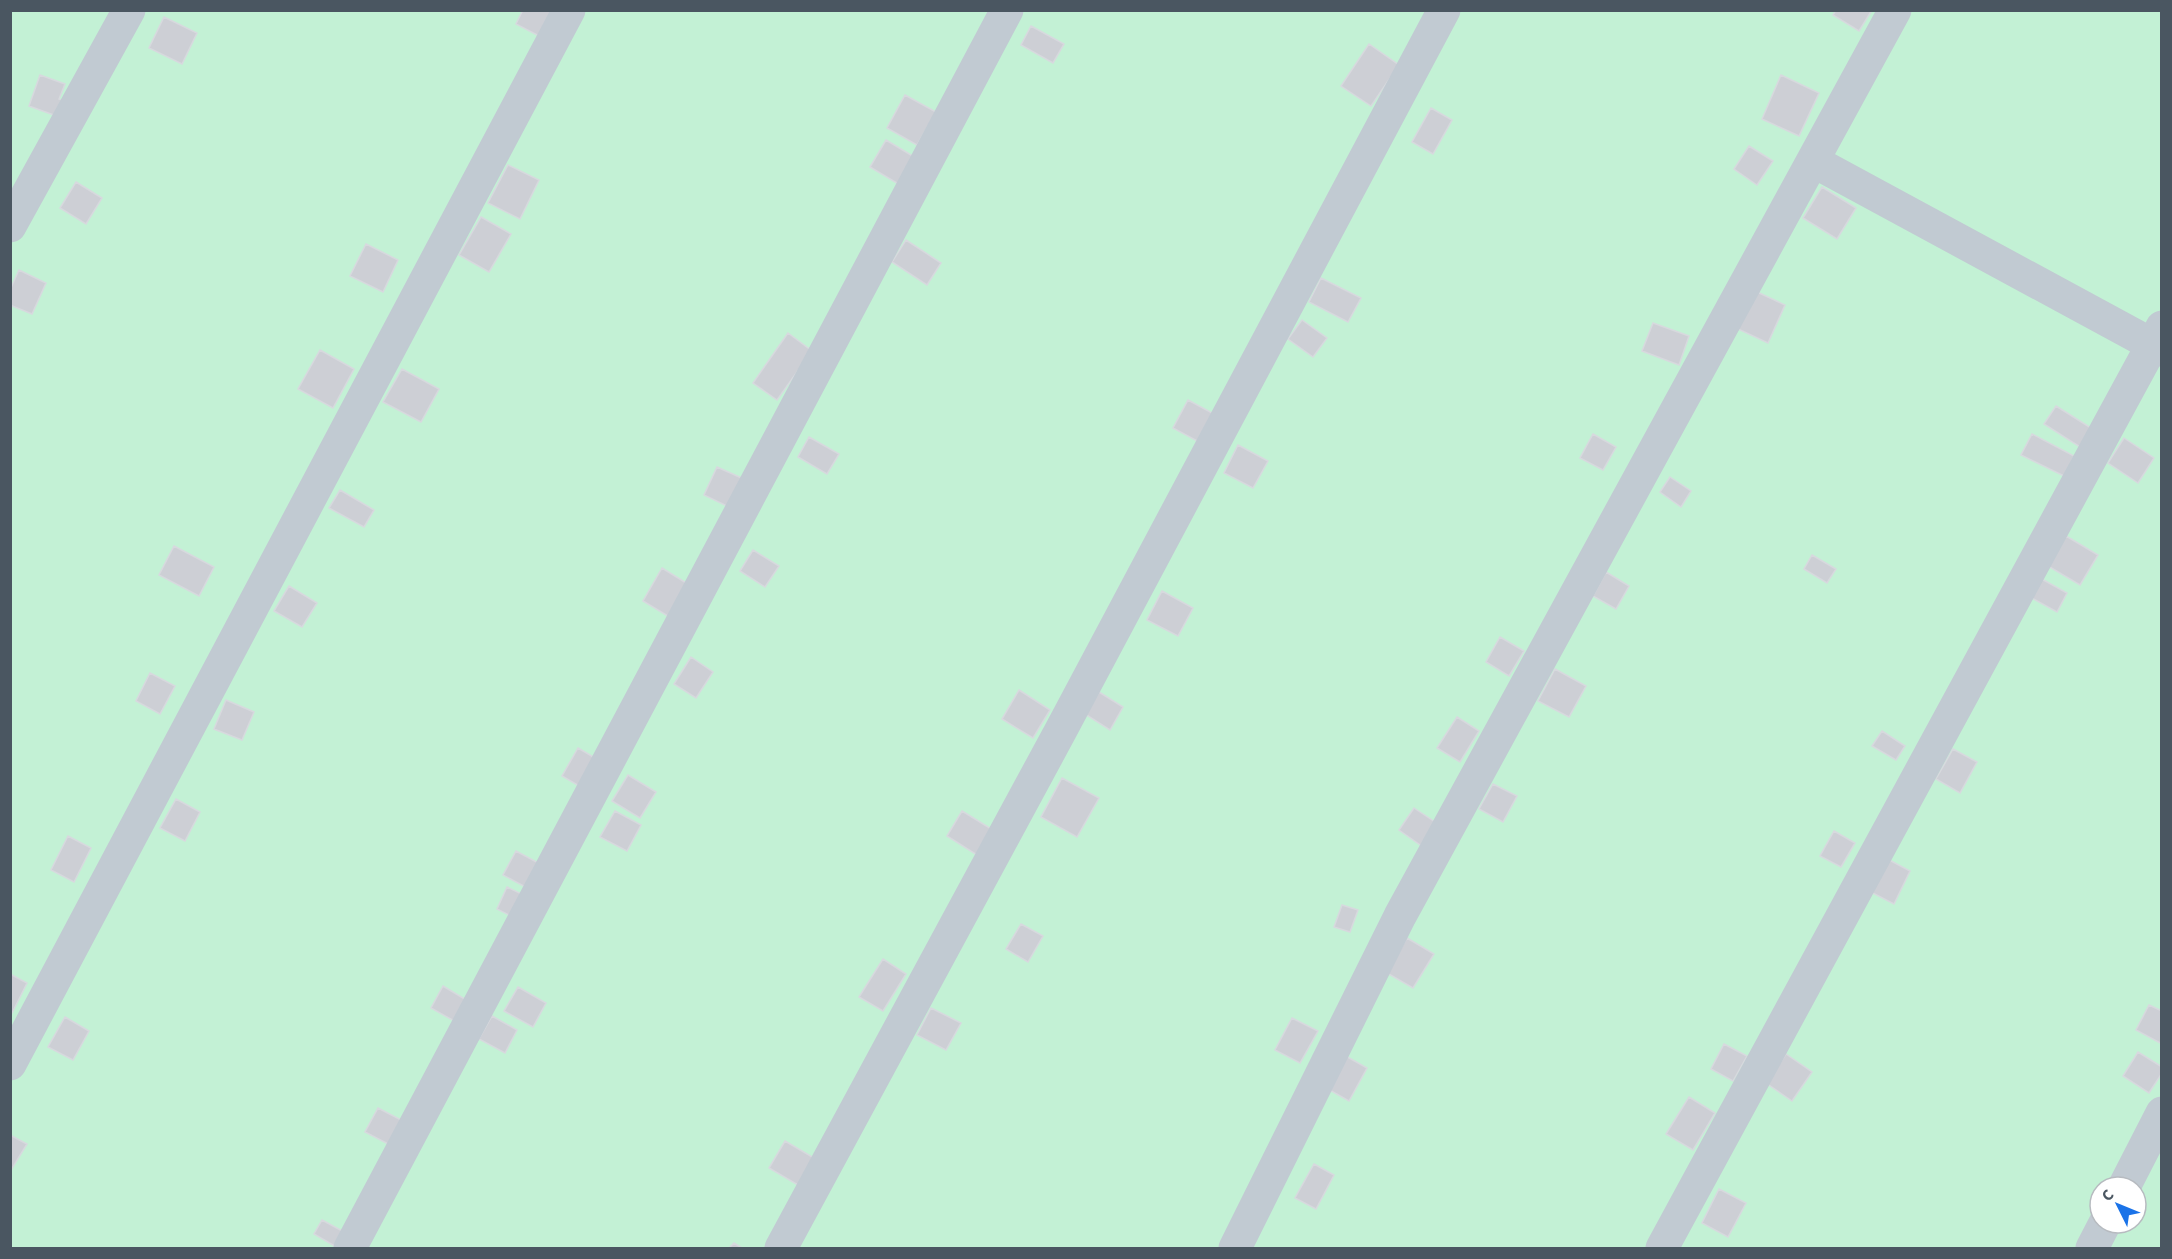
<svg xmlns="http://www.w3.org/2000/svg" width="2172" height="1259" font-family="'Source Sans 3',sans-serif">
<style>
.green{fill:#c3f1d5;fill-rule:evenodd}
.building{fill:#cdcfd5;stroke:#d7d9de;stroke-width:1.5}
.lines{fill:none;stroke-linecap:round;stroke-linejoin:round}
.minor{stroke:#c1cad2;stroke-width:33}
</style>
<rect width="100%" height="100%" fill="#f5f3f3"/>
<path class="green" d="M10,11H2161V1248H11ZM2100,1187H2136V1223H2100Z"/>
<path class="building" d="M523,10H555L541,37L516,24Z
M1836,10H1872L1859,31L1833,15Z
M164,17L197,33L182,64L149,48Z
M1031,26L1064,44L1053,63L1021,45Z
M1369,44L1399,65L1371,106L1341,86Z
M40,75L65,84L59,99L68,102L62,118L29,106Z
M1781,75L1819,93L1799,136L1762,119Z
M905,95L936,112L917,145L887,128Z
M1431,108L1452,120L1433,154L1412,142Z
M886,140L916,158L900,185L870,167Z
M1749,146L1773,161L1757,185L1734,169Z
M508,165L539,180L520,219L488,203Z
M76,182L102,198L86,224L60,208Z
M1822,187L1856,208L1837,239L1803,218Z
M481,217L511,234L489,272L459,255Z
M906,240L941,263L927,285L892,262Z
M366,244L398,260L383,292L350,276Z
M19,270L46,283L32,314L10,305V290Z
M1321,278L1361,298L1348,322L1309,302Z
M1755,291L1785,305L1768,343L1738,329Z
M1302,320L1327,338L1313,357L1288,339Z
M1653,323L1689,336L1679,365L1642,351Z
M788,333L812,351L777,400L753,383Z
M320,350L354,369L333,408L298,389Z
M402,369L439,389L421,422L383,402Z
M1188,400L1214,414L1199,442L1173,428Z
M2056,406L2091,428L2080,447L2044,424Z
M1593,434L1616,447L1603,470L1580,458Z
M2032,434L2074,456L2064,476L2021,455Z
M809,437L839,454L827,474L798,457Z
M2124,438L2154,458L2138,483L2108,463Z
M1238,445L1268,461L1253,488L1224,473Z
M717,467L746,480L733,509L704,495Z
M1670,477L1691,491L1681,507L1660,492Z
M340,490L374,510L364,527L329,508Z
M2066,536L2098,555L2080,585L2048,566Z
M174,546L214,567L199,596L159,575Z
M753,550L779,566L765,587L740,571Z
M1812,555L1836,569L1827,583L1804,569Z
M662,568L696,589L676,621L643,601Z
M1606,572L1629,586L1616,609L1593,596Z
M2040,578L2067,593L2057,612L2030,597Z
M289,586L317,603L302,627L274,611Z
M1162,591L1193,608L1178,636L1147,620Z
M1500,637L1524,651L1509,676L1486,662Z
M691,657L713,672L696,698L674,684Z
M1555,669L1586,686L1569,717L1538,701Z
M150,673L175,686L160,714L136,701Z
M1019,690L1050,710L1033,738L1002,719Z
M1099,692L1123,707L1110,730L1085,714Z
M226,700L254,712L242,740L214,729Z
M1457,717L1479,731L1460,762L1437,748Z
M1882,731L1905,746L1896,760L1872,746Z
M578,748L602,762L586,790L562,776Z
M1953,749L1977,762L1960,793L1936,779Z
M628,775L656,792L640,818L612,801Z
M1062,778L1099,798L1077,837L1041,817Z
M1493,784L1517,796L1503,822L1479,809Z
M176,799L200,812L185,841L160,828Z
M1414,808L1438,824L1423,847L1399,830Z
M615,811L641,825L627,851L600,837Z
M962,811L993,830L977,855L947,836Z
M1834,831L1855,843L1841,867L1820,856Z
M68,836L91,848L74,882L51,870Z
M516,851L544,866L531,890L503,875Z
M1880,855L1910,871L1894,904L1863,888Z
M507,887L532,899L521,921L497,909Z
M1342,905L1358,910L1350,932L1334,927Z
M1021,924L1043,936L1028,962L1006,949Z
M1407,938L1434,954L1413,988L1387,973Z
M883,959L906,974L883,1011L859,997Z
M10,974L27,983L12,1013H10Z
M443,986L468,1001L456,1022L431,1008Z
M518,987L546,1003L533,1027L504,1011Z
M2149,1005L2162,1011V1044L2136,1030Z
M931,1008L961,1023L946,1050L917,1035Z
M492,1016L517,1030L505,1053L479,1039Z
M65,1017L89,1031L73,1060L48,1047Z
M1292,1018L1318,1031L1300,1063L1275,1050Z
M1724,1044L1747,1056L1733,1081L1711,1069Z
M2138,1052L2162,1067V1073L2149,1093L2123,1076Z
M1786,1054L1812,1072L1792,1101L1766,1083Z
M1344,1055L1367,1068L1349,1101L1326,1088Z
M1689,1097L1715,1113L1693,1150L1666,1134Z
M378,1108L405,1122L392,1146L365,1132Z
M10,1135L27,1144L11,1170H10Z
M785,1141L814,1158L798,1185L769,1168Z
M1314,1164L1334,1175L1316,1209L1295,1198Z
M1719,1189L1746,1203L1728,1237L1702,1223Z
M322,1220L346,1233L338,1248L314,1234Z
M734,1243L742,1248H729Z"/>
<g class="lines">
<path class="minor" d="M1813,161L2162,350
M10,226L129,10
M10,1064L569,10
M2124,1187L2162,1113
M350,1248L1007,10
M781,1248L1061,730L1444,10
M1235,1248L1400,916L1895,10
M1662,1248L2162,327
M2092,1248L2105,1223"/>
</g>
<rect width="2172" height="1259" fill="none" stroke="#4a5661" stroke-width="24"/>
<g transform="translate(2118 1205) rotate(313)"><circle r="28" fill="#ffffff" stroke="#b7bbc0" stroke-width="1.5"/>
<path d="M0-4.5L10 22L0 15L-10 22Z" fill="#1a73e8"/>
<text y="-9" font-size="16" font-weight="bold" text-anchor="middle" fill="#4a5661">С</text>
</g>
</svg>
